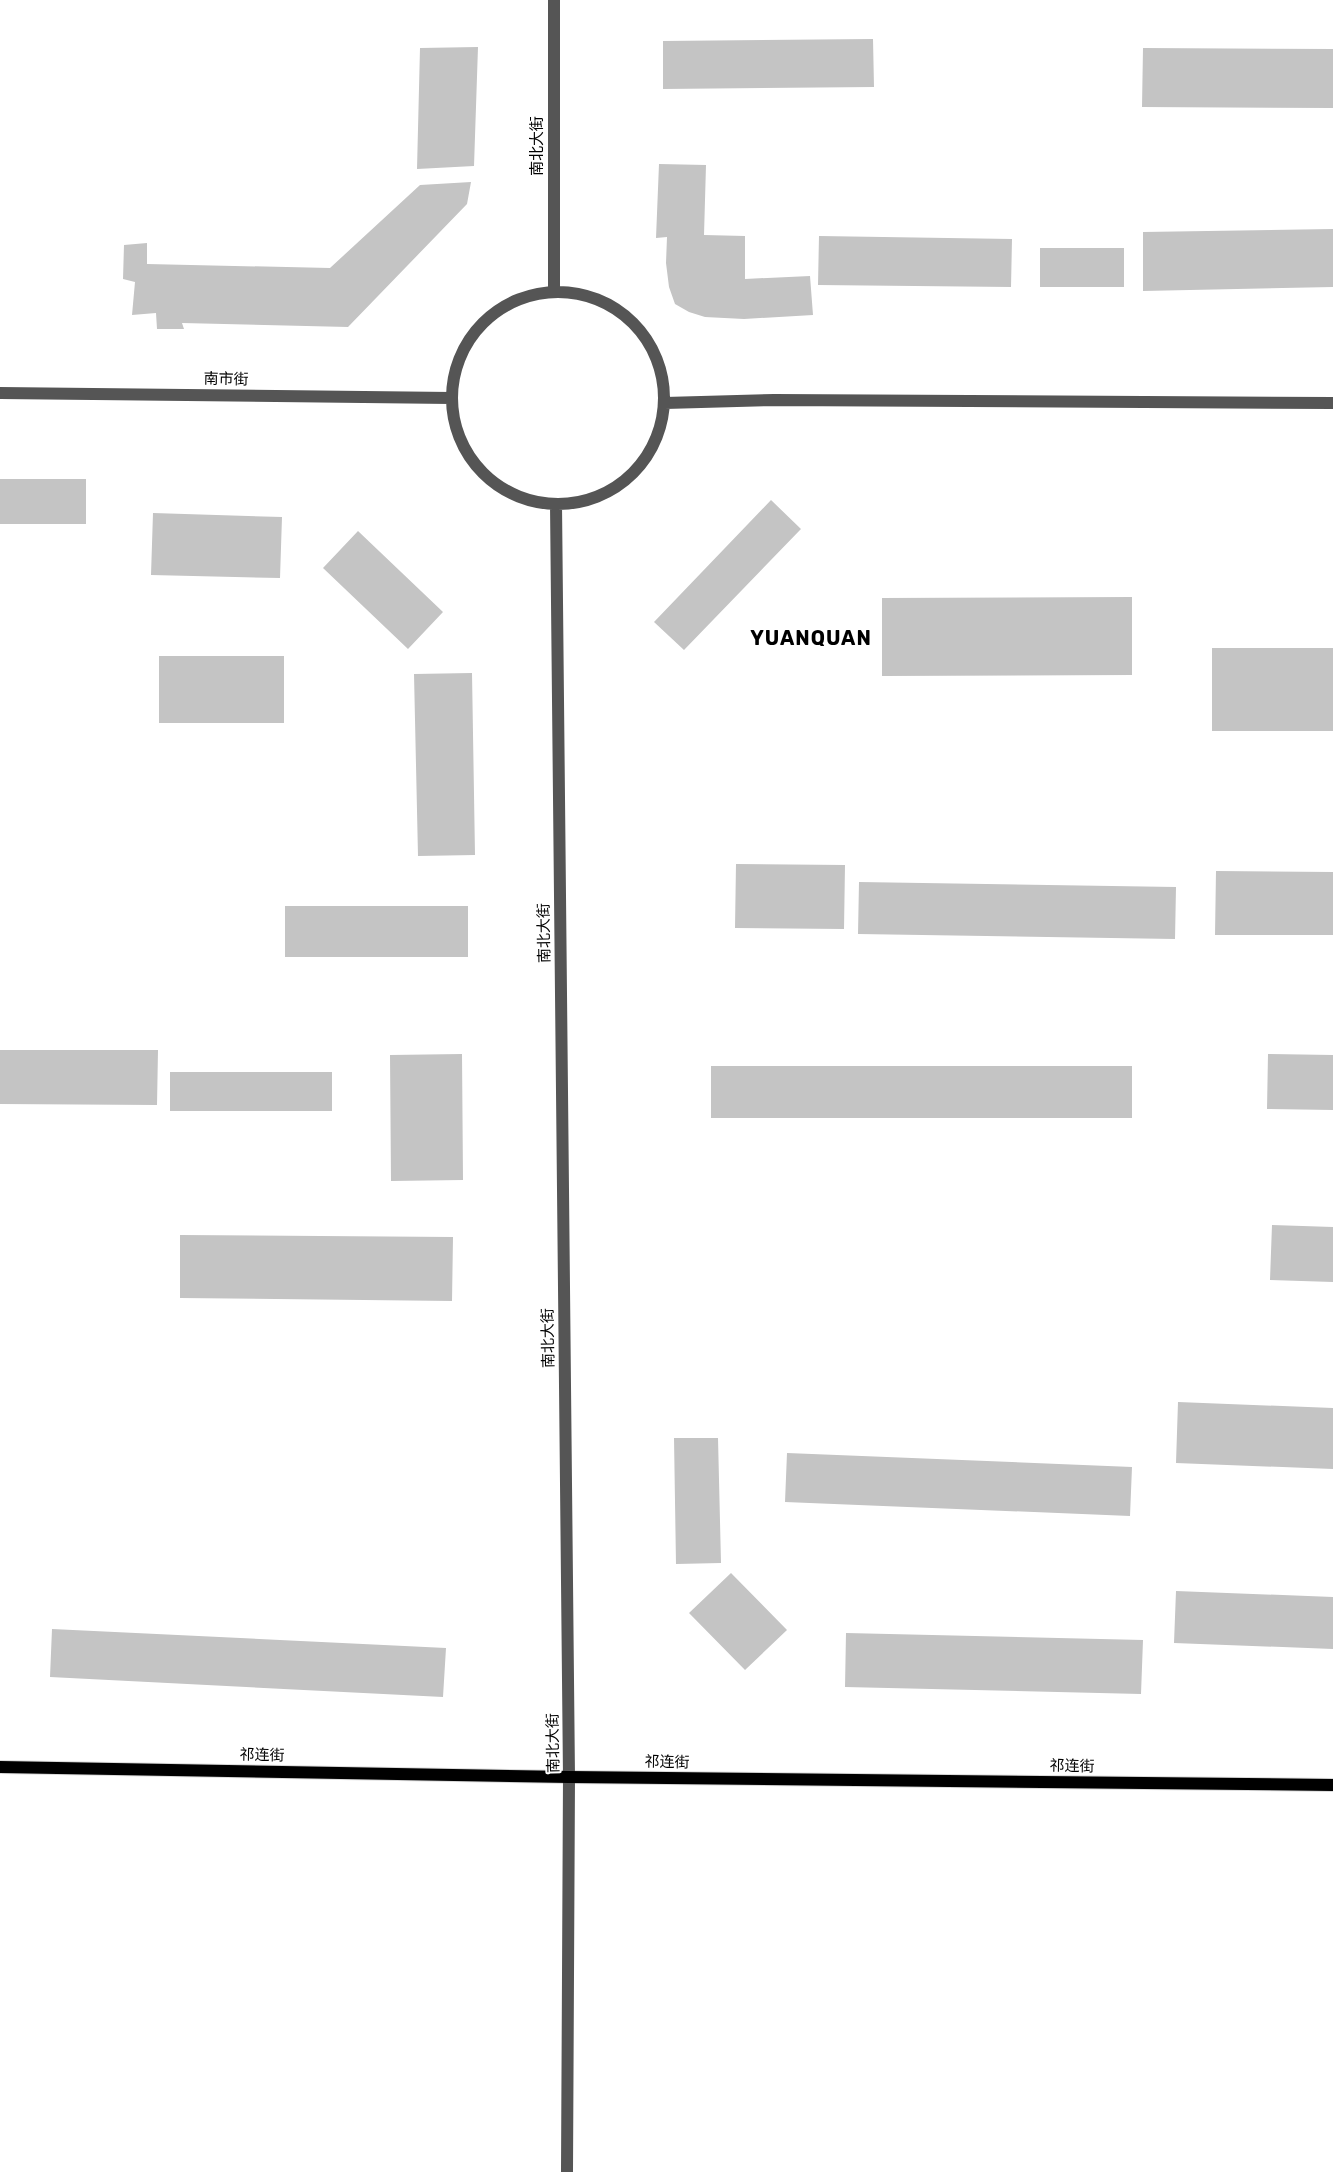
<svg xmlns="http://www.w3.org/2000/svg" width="1333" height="2172" font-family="Rubik,'Noto Sans SC',sans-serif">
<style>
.building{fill:#c4c4c4}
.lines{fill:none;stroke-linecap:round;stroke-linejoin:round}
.major-casing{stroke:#dbdbdb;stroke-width:14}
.minor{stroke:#555;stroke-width:12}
.major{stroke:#000;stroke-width:12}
.labels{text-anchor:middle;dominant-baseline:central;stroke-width:4;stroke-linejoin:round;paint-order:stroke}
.street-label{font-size:15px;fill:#000;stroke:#fff}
.district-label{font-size:20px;font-weight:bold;letter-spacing:1px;fill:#000;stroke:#fff}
</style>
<rect width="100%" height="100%" fill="#fff"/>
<path class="building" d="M873,39L874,87L663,89V41Z
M478,47L474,166L417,169L420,48Z
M1143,48L1333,49V108L1142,107Z
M659,164L706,165L704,235L745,236V279L810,276L813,315L744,319L705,317L689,312L675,304L669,287L666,263L667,237L656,238Z
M471,182L467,204L348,327L182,323L184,329H157L156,313L132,315L135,282L123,279L124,245L147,243V264L330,268L420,185Z
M1333,229V287L1143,291V232Z
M819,236L1012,239L1011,287L818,285Z
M1040,248H1124V287H1040Z
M0,479H86V524H0Z
M771,500L801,529L684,650L654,622Z
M153,513L282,517L280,578L151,575Z
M358,531L443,612L408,649L323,568Z
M1132,597V675L882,676V598Z
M1212,648H1333V731H1212Z
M159,656H284V723H159Z
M472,673L475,855L418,856L414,674Z
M736,864L845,865L844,929L735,928Z
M1216,871L1333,872V935H1215Z
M859,882L1176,887L1175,939L858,934Z
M285,906H468V957H285Z
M0,1050H158L157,1105L0,1104Z
M462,1054L463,1180L391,1181L390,1055Z
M1268,1054L1333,1055V1110L1267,1109Z
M711,1066H1132V1118H711Z
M170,1072H332V1111H170Z
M1272,1225L1333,1227V1282L1270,1280Z
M180,1235L453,1237L452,1301L180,1298Z
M1178,1402L1333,1408V1469L1176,1463Z
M674,1438H718L721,1563L676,1564Z
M787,1453L1132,1467L1130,1516L785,1502Z
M731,1573L787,1630L745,1670L689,1613Z
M1176,1591L1333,1597V1649L1174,1643Z
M52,1629L446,1648L443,1697L50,1677Z
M846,1633L1143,1640L1141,1694L845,1687Z"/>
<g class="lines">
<g class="major-casing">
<path id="major" d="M0,1767L569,1777L1333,1785"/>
</g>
<path class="minor" d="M554,291V0
M452 398a106 106 0 1 1 212 0a106 106 0 1 1-212 0Z
M0,393L451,398
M665,403L774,400L1333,403
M556,504L569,1777L567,2172"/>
<use href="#major" class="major"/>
</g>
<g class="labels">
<g class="street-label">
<text transform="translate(537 146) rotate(-90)">南北大街</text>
<text transform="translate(226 379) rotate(1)">南市街</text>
<text transform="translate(544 933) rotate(-91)">南北大街</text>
<text transform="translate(548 1338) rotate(-91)">南北大街</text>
<text transform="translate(553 1743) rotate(-91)">南北大街</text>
<text transform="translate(262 1755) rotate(1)">祁连街</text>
<text transform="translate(667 1762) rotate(1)">祁连街</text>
<text transform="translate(1072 1766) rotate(1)">祁连街</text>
</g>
<g class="district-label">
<text x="811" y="638">YUANQUAN</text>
</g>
</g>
</svg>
